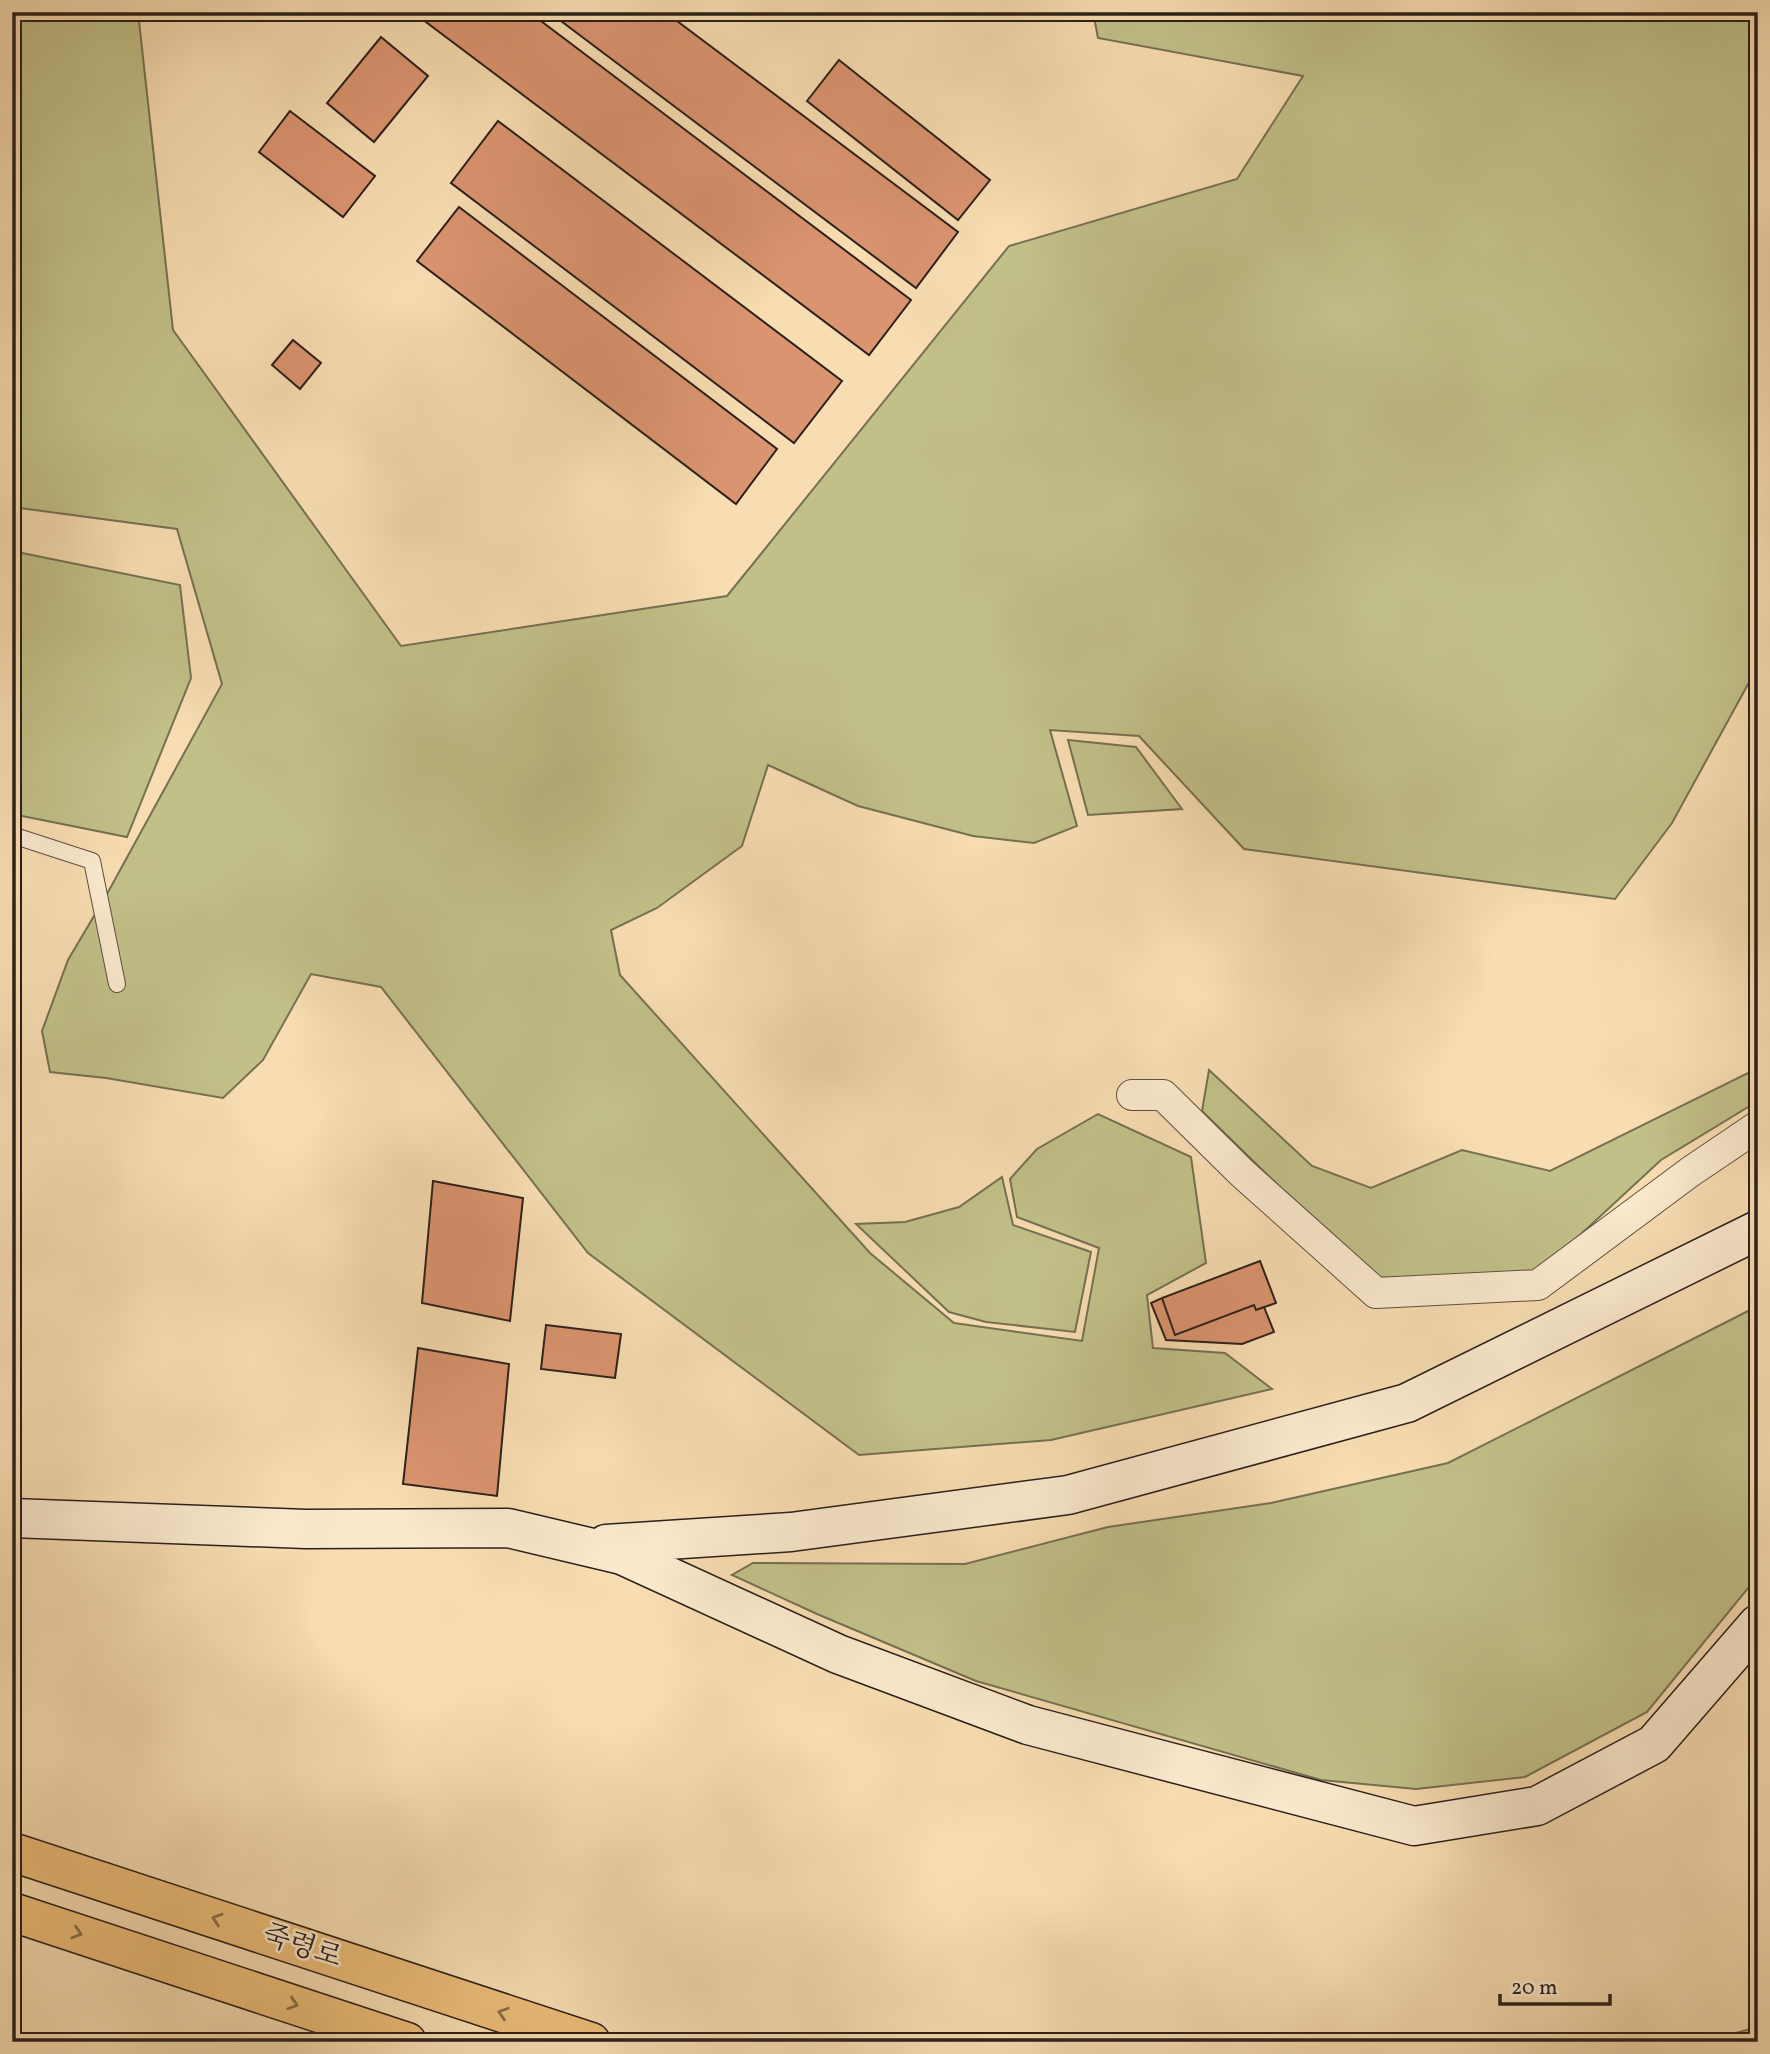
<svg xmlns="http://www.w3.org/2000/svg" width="1770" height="2054" font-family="Vollkorn,'Noto Serif KR',serif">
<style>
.green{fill:#c2c089;stroke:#767052;stroke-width:2}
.building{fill:#db9470;stroke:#2b201a;stroke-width:2}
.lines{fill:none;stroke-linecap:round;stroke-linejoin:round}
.lane-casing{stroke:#5e4f40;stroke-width:18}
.street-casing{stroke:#5e4f40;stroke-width:32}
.secondary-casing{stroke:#2b201a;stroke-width:41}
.highway-casing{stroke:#2b201a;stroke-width:41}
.lane{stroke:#fae9cd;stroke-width:16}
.street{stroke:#fae9cd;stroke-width:30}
.secondary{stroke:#fae9cd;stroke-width:38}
.highway{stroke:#ecbe79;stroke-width:38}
.oneway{stroke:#8c6f4a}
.labels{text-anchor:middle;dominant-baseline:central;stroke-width:5;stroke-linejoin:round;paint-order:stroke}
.street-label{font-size:28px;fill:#2b201a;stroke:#fae9cd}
</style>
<rect width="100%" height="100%" fill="#f8ddb2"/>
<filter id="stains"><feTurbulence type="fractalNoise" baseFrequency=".00286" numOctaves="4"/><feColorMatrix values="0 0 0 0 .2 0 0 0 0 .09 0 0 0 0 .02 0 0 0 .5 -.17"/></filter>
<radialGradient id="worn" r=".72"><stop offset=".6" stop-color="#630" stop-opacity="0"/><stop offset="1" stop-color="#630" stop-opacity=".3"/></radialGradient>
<path class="green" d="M12,12H138L173,330L401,646L727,596L1009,246L1237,179L1303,76L1098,38L1093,12H1758V666L1672,823L1615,899L1244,849L1139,736L1050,730L1077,826L1034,843L973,836L858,806L768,765L742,846L657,908L611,930L620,975L870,1253L954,1323L1082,1341L1099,1248L1017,1217L1010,1179L1037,1149L1098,1114L1191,1157L1206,1263L1147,1295L1153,1348L1225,1353L1272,1389L1051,1440L859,1455L588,1253L381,987L311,974L263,1060L223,1098L106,1078L50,1072L42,1031L68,960L107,894L222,684L177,529L12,507Z
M12,551L180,585L191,678L127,837L12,814Z
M1068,740L1136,747L1182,809L1088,815Z
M1758,1068V1101L1661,1160L1540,1272L1379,1284L1202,1111L1209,1070L1312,1166L1371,1188L1462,1150L1550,1171Z
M1002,1177L1013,1225L1091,1252L1075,1332L986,1322L949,1312L856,1224L905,1222L959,1207Z
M1758,1306V1576L1647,1712L1525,1777L1416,1789L1321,1780L976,1681L817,1614L732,1575L753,1563L965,1564L1108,1527L1271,1503L1448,1463Z
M1758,2027V2042H1702Z"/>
<path class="building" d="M434,12H529L911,300L869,355L426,22Z
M549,12H665L958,232L916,288Z
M381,37L428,76L374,142L327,103Z
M839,60L990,180L958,220L807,101Z
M290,111L375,176L343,217L259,152Z
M498,121L842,381L794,443L451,183Z
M459,207L777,449L736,504L417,261Z
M293,340L321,363L300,389L272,365Z
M433,1181L523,1198L510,1321L422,1303Z
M1260,1261L1276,1303L1256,1310L1254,1305L1175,1335L1162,1298Z
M1162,1298L1175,1335L1254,1305L1256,1310L1264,1307L1274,1332L1242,1344L1166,1340L1151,1303Z
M546,1325L621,1334L615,1378L541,1369Z
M418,1348L509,1364L497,1496L403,1484Z"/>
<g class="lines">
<g class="lane-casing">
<path id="lane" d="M12,835L92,861L117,984"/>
</g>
<g class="street-casing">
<path id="street" d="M1132,1095H1163L1242,1173L1376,1293L1538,1285L1690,1172L1758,1126"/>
</g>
<g class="secondary-casing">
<path id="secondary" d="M12,1518L306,1529L508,1528L622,1555L838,1654L1028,1725L1414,1826L1537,1806L1654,1744L1758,1624
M606,1544L791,1532L1068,1495L1407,1403L1758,1230"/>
</g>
<g class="highway-casing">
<path id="highway" d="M12,1852L591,2042
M12,1912L407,2042"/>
</g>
<use href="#lane" class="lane"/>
<use href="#street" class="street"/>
<use href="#secondary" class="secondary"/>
<use href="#highway" class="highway"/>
</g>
<defs><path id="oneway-chevron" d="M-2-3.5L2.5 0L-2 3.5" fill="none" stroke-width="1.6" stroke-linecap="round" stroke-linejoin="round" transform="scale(1.75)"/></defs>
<g class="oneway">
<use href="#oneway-chevron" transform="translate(217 1919) rotate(-162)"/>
<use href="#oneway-chevron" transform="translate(77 1933) rotate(18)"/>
<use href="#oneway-chevron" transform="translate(293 2004) rotate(18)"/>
<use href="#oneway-chevron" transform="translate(503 2013) rotate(-162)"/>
</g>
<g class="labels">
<g class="street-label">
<text transform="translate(302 1947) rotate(18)">죽령로</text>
</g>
</g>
<rect width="1770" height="2054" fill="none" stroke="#f8ddb2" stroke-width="42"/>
<rect x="14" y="14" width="1742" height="2026" fill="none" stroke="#2b201a" stroke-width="3.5"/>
<rect x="21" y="21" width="1728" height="2012" fill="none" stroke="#2b201a" stroke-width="2"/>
<path d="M1500 1994v10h110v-10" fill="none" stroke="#2b201a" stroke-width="3.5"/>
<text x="1511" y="1994" font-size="21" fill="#2b201a" stroke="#fae9cd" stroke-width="5" paint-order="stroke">20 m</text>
<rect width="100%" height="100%" filter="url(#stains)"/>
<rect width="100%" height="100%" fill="url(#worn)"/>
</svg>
